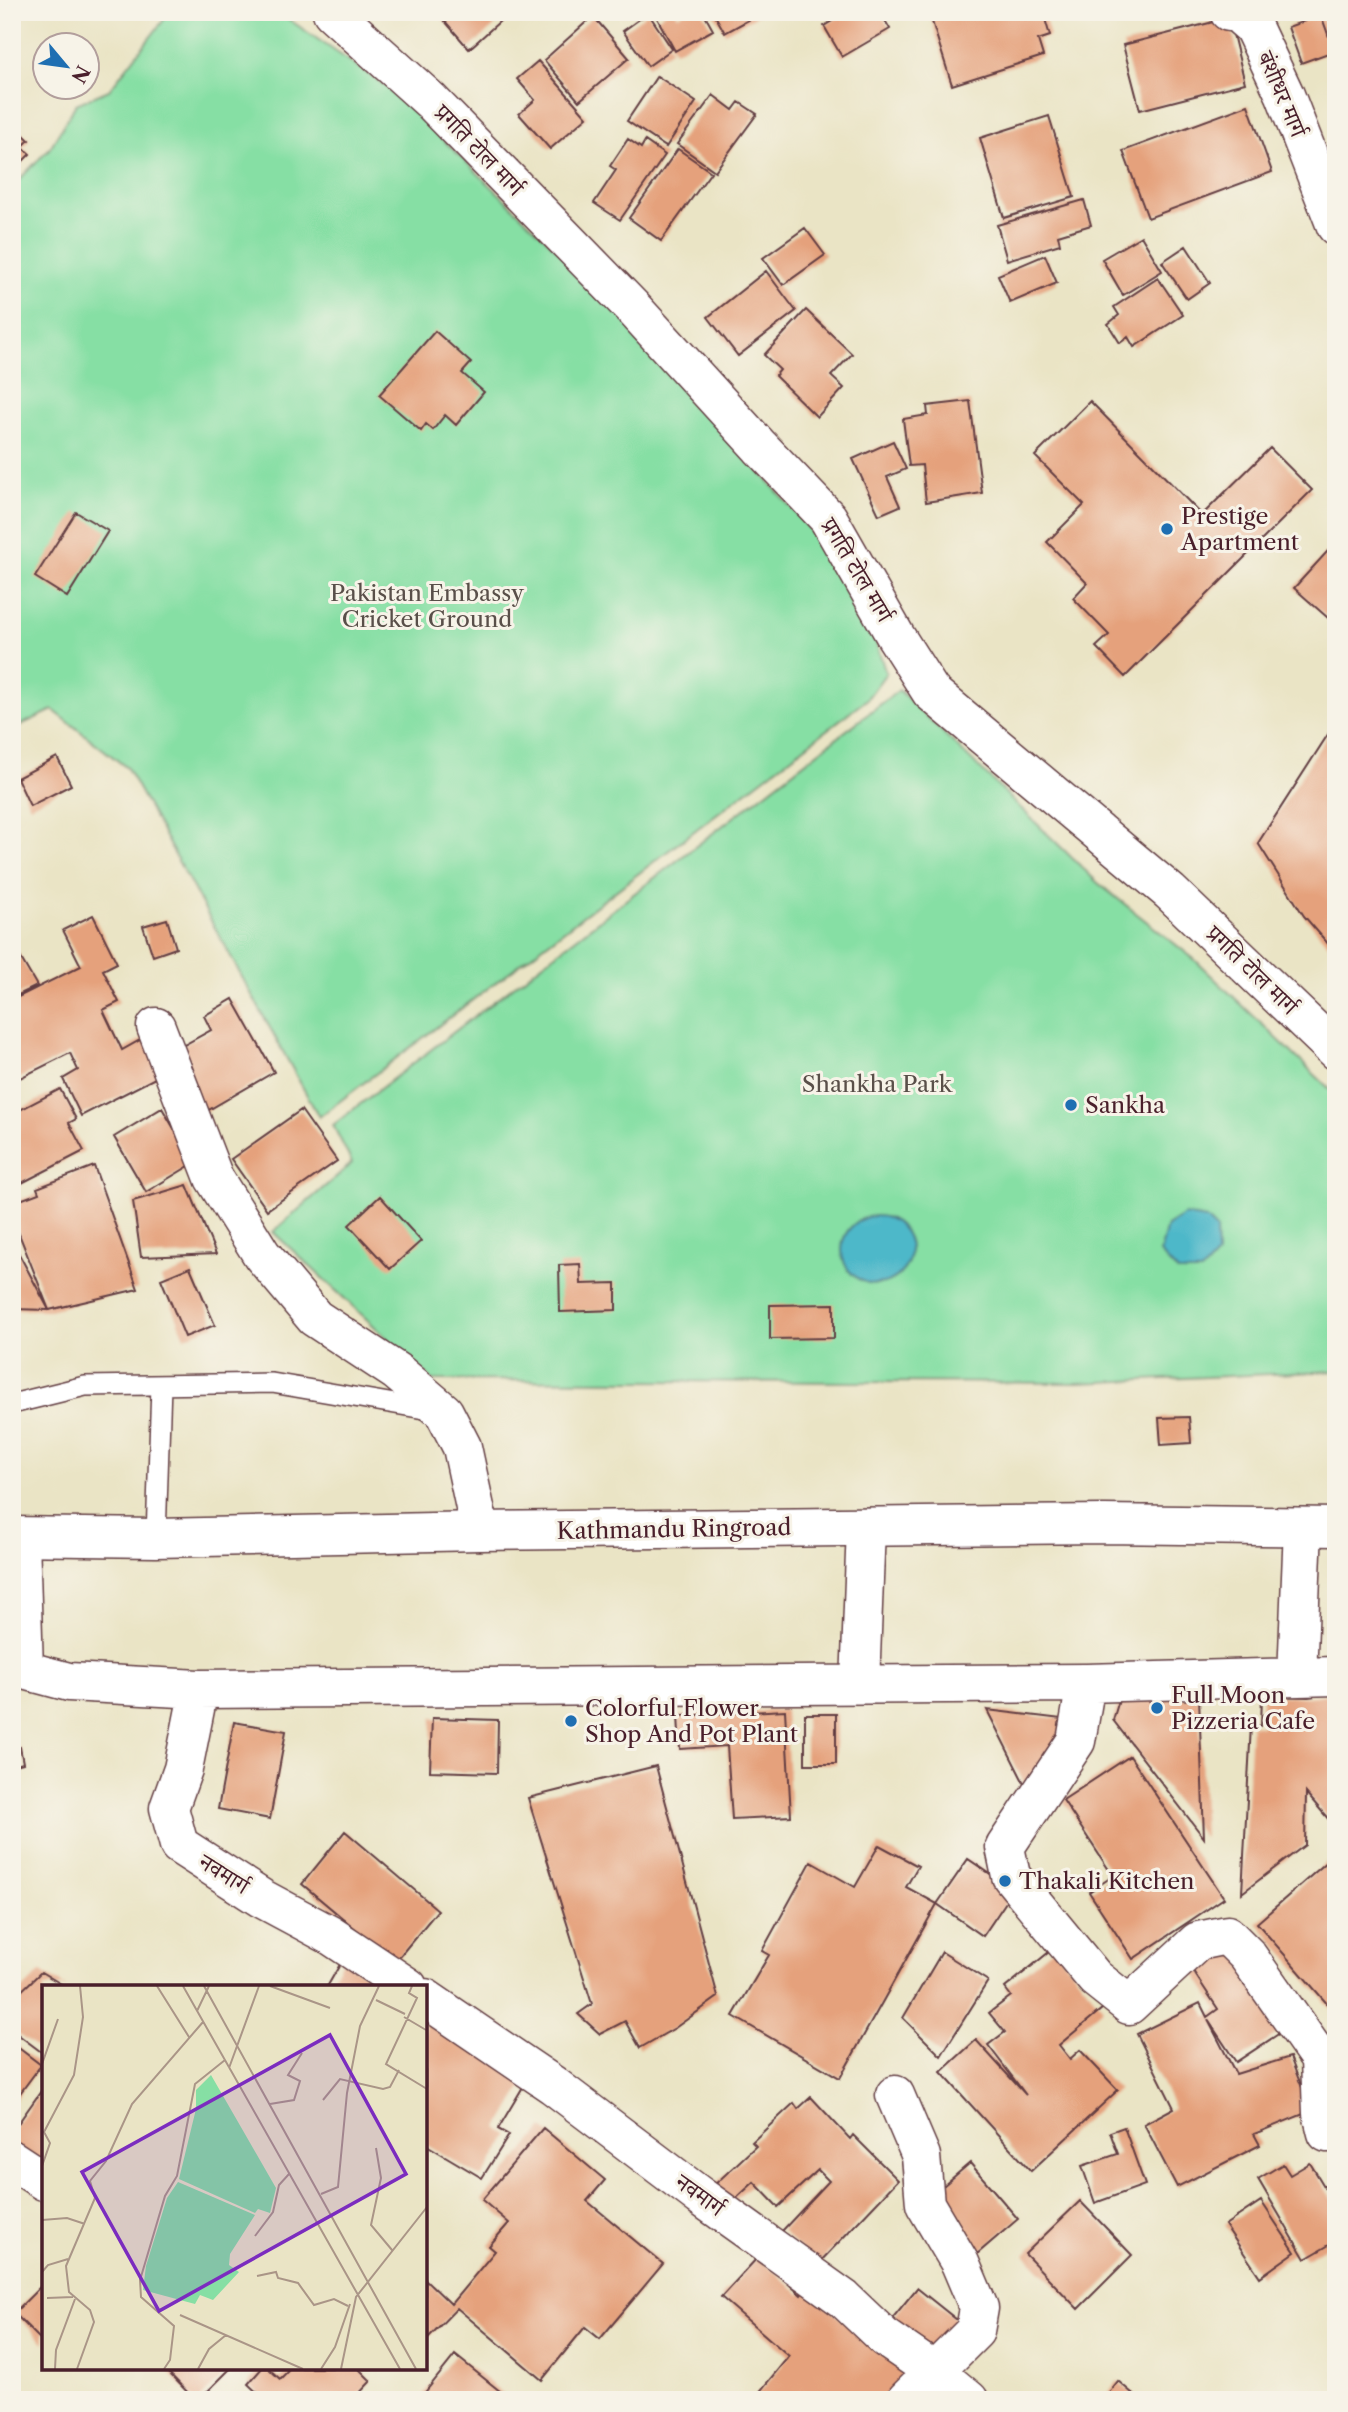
<svg xmlns="http://www.w3.org/2000/svg" width="1348" height="2412" font-family="'Libre Caslon Text','Noto Serif Devanagari',serif">
<style>
.green{fill:#86dfa4;stroke:#687f68;stroke-width:2}
.water{fill:#4db8c9;stroke:#4c6c7a;stroke-width:2}
.building{fill:#e5a17c}
.lines{fill:none;stroke-linecap:round;stroke-linejoin:round}
.lane-casing{stroke:#623d42;stroke-width:22}
.street-casing{stroke:#623d42;stroke-width:41}
.secondary-casing{stroke:#623d42;stroke-width:41}
.highway-casing{stroke:#623d42;stroke-width:41}
.lane{stroke:#fff;stroke-width:19}
.street{stroke:#fff;stroke-width:38}
.secondary{stroke:#fff;stroke-width:38}
.highway{stroke:#fff;stroke-width:38}
.poi-dot{fill:#1f6fb2;stroke:#f7f3e8;stroke-width:2.5}
.labels{text-anchor:middle;dominant-baseline:central;stroke-width:6;stroke-linejoin:round;paint-order:stroke}
.street-label{font-size:23px;fill:#4a1f2b;stroke:#f7f3e8}
.poi-label{font-size:23px;fill:#4a1f2b;stroke:#f7f3e8;text-anchor:start}
.park-label{font-size:23px;fill:#594f49;stroke:#f7f3e8}
.inset-road{fill:none;stroke:#aa9587;stroke-width:2}
.view{fill:#7b2cbf;fill-opacity:0.15;stroke:#7b2cbf;stroke-width:3.5}
.inset-edge{fill:none;stroke:#4a1f2b;stroke-width:3.5}
</style>
<rect width="100%" height="100%" fill="#f7f3e8"/>
<filter id="ink" filterUnits="userSpaceOnUse"><feTurbulence type="fractalNoise" baseFrequency=".0143" numOctaves="2"/><feDisplacementMap in="SourceGraphic" scale="14" xChannelSelector="R" yChannelSelector="G"/><feConvolveMatrix kernelMatrix="1 2 1 2 8 2 1 2 1" color-interpolation-filters="sRGB"/></filter>
<filter id="wash" filterUnits="userSpaceOnUse"><feTurbulence type="fractalNoise" baseFrequency=".00686" numOctaves="4" result="noise"/><feDisplacementMap in="SourceGraphic" scale="28" xChannelSelector="R" yChannelSelector="G"/><feGaussianBlur stdDeviation="1.57" result="paint"/><feColorMatrix in="noise" values="0 0 0 0 0 0 0 0 0 0 0 0 0 0 0 0 0 1.4 0 .05"/><feComposite in="paint" operator="in"/></filter>
<g filter="url(#wash)">
<rect width="100%" height="100%" fill="#eae4c5"/>
<path class="green" d="M167,12H278L390,89L614,304L809,528L868,619L886,673L866,700L319,1117L127,768L53,710L12,729V187L50,148L76,104L109,90L163,21Z
M899,690L1098,883L1194,959L1336,1095V1371L1079,1383L432,1380L273,1232L352,1163L333,1125Z"/>
<path class="water" d="M1184,1215L1206,1219L1216,1229L1217,1255L1201,1272H1178L1160,1253L1167,1226Z
M842 1250a34 34 0 1 1 68 0a34 34 0 1 1-68 0Z"/>
<g id="blocks">
<path class="building" d="M437,12H510L469,49Z
M667,12H676L678,16L684,12H703L713,30L675,51L657,18Z
M713,12H763L725,33Z
M840,12H880L890,29L842,57L824,26L842,15Z
M929,12H1043L1050,36L1038,40L1043,56L952,85Z
M648,13L672,49L648,66L623,31Z
M1321,15L1334,51L1301,63L1288,27Z
M593,16L629,58L579,101L544,60Z
M1229,18L1245,83L1140,110L1123,45Z
M538,61L587,117L550,149L519,114L535,100L517,79Z
M657,76L696,102L666,147L627,121Z
M713,95L733,110L739,102L757,114L715,171L677,144Z
M1248,105L1272,172L1148,218L1123,151Z
M1049,116L1074,197L1004,218L980,138Z
M12,123L29,140L22,147L30,154L12,172Z
M628,139L641,148L645,141L665,155L620,220L594,203L616,170L610,166Z
M678,149L711,172L661,241L629,218Z
M1084,200L1091,225L1058,235L1060,244L1007,260L997,225Z
M805,228L825,255L783,285L763,258Z
M1141,236L1162,271L1123,295L1102,259Z
M1186,246L1210,283L1187,299L1162,262Z
M1045,255L1057,283L1010,303L998,275Z
M766,271L796,311L738,356L708,317Z
M1158,278L1183,315L1134,347L1128,337L1120,343L1108,324L1119,315L1114,307Z
M806,310L852,354L831,376L844,388L817,417L775,376L780,370L764,355Z
M435,331L471,363L462,373L484,392L456,425L445,415L433,430L426,424L421,431L379,395Z
M970,401L982,493L926,502L922,465L909,466L903,419L928,415L927,406Z
M1090,401L1202,515L1270,448L1312,490L1125,677L1096,647L1109,635L1073,598L1087,583L1047,542L1084,505L1035,456Z
M893,441L906,469L887,477L900,506L879,515L853,459Z
M76,512L108,531L67,597L35,577Z
M1336,542V625L1294,588Z
M1336,722V890L1334,892L1336,894V953L1304,916L1258,843Z
M57,757L71,785L30,806L17,778Z
M93,915L117,963L103,970L119,1002L103,1010L122,1050L149,1035L167,1072L81,1116L63,1079L78,1070L70,1053L12,1082V1000L81,966L63,930Z
M167,919L176,948L153,956L143,926Z
M12,943L37,986L12,998Z
M233,999L274,1072L205,1112L177,1049L211,1030L204,1016Z
M60,1089L76,1119L69,1123L84,1151L12,1188V1114Z
M162,1108L194,1163L146,1192L114,1137Z
M301,1110L337,1161L267,1210L231,1159Z
M94,1166L138,1289L49,1310L12,1216V1203L39,1193L37,1188Z
M187,1185L216,1254L141,1257L133,1201Z
M380,1196L421,1241L390,1269L349,1225Z
M12,1241L49,1310L12,1309Z
M580,1264L581,1284L616,1283V1310L560,1312L559,1265Z
M190,1267L215,1325L185,1337L161,1279Z
M834,1304V1338L770,1339V1305Z
M1189,1417L1191,1443L1161,1445L1159,1418Z
M1336,1693V1828L1306,1793L1305,1845L1242,1893L1251,1725L1261,1726L1262,1695L1308,1697Z
M1120,1697H1199L1204,1838L1113,1720Z
M785,1710L791,1816L732,1819L727,1746L680,1749L678,1716Z
M987,1710L1070,1720L1028,1791Z
M805,1714H836V1764H805Z
M432,1718L498,1720L497,1773L430,1771Z
M234,1722L286,1731L270,1819L218,1809Z
M20,1747L23,1763L12,1766V1749Z
M1130,1756L1224,1898L1133,1959L1089,1892L1113,1876L1063,1800Z
M656,1766L718,1997L675,2028L640,2048L625,2021L600,2034L578,2014L592,2004L528,1798Z
M345,1831L438,1910L395,1962L302,1884Z
M879,1845L918,1866L906,1887L937,1904L968,1859L1014,1890L983,1936L937,1904L840,2078L733,2016L769,1955L762,1951L811,1862L855,1887Z
M1336,1854V2014L1257,1923Z
M1229,1942L1286,2029L1236,2062L1208,2020L1236,2074L1290,2057L1311,2111L1254,2134L1260,2145L1177,2187L1144,2124L1174,2108L1137,2034L1200,2003L1207,2017L1218,2009L1191,1968Z
M1054,1948L1103,2008L1059,2045L1070,2059L1080,2050L1118,2090L1031,2171L941,2072L976,2040L1026,2095L988,2045L1005,2032L989,2013L1011,1996L1005,1988Z
M942,1952L988,1981L941,2056L903,2018Z
M342,1961L384,1987H327Z
M41,1972L66,1987H44V2054L12,2030V2000Z
M425,2012L530,2075L498,2129L509,2135L482,2178L425,2144Z
M12,2043L41,2065L12,2104Z
M44,2087V2170L12,2148V2132Z
M811,2097L850,2139L853,2135L898,2180L817,2265L782,2231L829,2181L818,2170L778,2207L754,2182L729,2205L712,2187L756,2146L752,2142L794,2103L798,2109Z
M1124,2127L1145,2185L1095,2203L1082,2166L1118,2154L1110,2132Z
M543,2128L605,2180L587,2201L663,2264L600,2339L585,2327L542,2380L457,2308L425,2341V2279L451,2304L495,2251L489,2246L509,2223L482,2200Z
M970,2163L1018,2219L977,2254L929,2198Z
M1310,2163L1336,2206V2241L1305,2259L1258,2179L1283,2164L1290,2175Z
M1080,2201L1132,2255L1078,2309L1025,2254Z
M1261,2201L1295,2252L1260,2277L1225,2225Z
M758,2257L801,2295L805,2289L908,2374L887,2400H753L789,2356L721,2297Z
M44,2283V2343L14,2313Z
M917,2288L962,2324L931,2362L886,2326Z
M455,2355L511,2400H419Z
M164,2368H231L199,2400H195Z
M262,2368H268L280,2379L288,2371L285,2368H358L371,2381L353,2400H265L248,2384Z
M1118,2381L1140,2400H1103Z"/>
</g>
</g>
<g filter="url(#ink)">
<use href="#blocks" fill-opacity="0" stroke="#623d42" stroke-width="2"/>
<g class="lines">
<g class="lane-casing">
<path id="lane" d="M12,1404L85,1386L272,1383L430,1410
M156,1538L161,1385"/>
</g>
<g class="street-casing">
<path id="street" d="M332,12L431,101L633,308L760,447L828,518L896,637L931,692L1170,892L1336,1051
M156,1027L214,1178L262,1255L315,1318L397,1372L444,1412L462,1447L480,1531
M20,1537L24,1670
M12,1670H24L69,1682L199,1689L1086,1683L1336,1676
M1297,1677L1303,1527
M1086,1683L1076,1741L1005,1847L1011,1876L1095,1978L1129,2005L1198,1941L1227,1935L1247,1955L1320,2059L1322,2113L1327,2133
M860,1684L866,1527
M199,1689L183,1769L169,1808L179,1845L261,1898L330,1935L408,1987
M425,1998L553,2085L700,2196L844,2299L884,2337L935,2372L969,2400
M895,2095L921,2156L925,2204L960,2263L979,2308L975,2331L906,2400
M12,2160L44,2181"/>
</g>
<g class="secondary-casing">
<path id="secondary" d="M1229,12L1237,13L1253,27L1285,95L1336,226"/>
</g>
<g class="highway-casing">
<path id="highway" d="M12,1536L156,1538L480,1531L1104,1524L1336,1527"/>
</g>
<use href="#lane" class="lane"/>
<use href="#street" class="street"/>
<use href="#secondary" class="secondary"/>
<use href="#highway" class="highway"/>
</g>
</g>
<g class="poi-dot">
<circle cx="1167" cy="529" r="7"/>
<circle cx="1071" cy="1105" r="7"/>
<circle cx="1157" cy="1708" r="7"/>
<circle cx="571" cy="1721" r="7"/>
<circle cx="1005" cy="1881" r="7"/>
</g>
<g class="labels">
<g class="street-label">
<text transform="translate(1282 94) rotate(67)">बंशीधर मार्ग</text>
<text transform="translate(479 150) rotate(46)">प्रगति टोल मार्ग</text>
<text transform="translate(857 570) rotate(59)">प्रगति टोल मार्ग</text>
<text transform="translate(1252 970) rotate(44)">प्रगति टोल मार्ग</text>
<text transform="translate(674 1529) rotate(-1)">Kathmandu Ringroad</text>
<text transform="translate(224 1874) rotate(32)">नवमार्ग</text>
<text transform="translate(700 2195) rotate(36)">नवमार्ग</text>
</g>
<g class="poi-label">
<text x="1181" y="516">Prestige<tspan x="1181" dy="26">Apartment</tspan></text>
<text x="1085" y="1105">Sankha</text>
<text x="1171" y="1695">Full Moon<tspan x="1171" dy="26">Pizzeria Cafe</tspan></text>
<text x="585" y="1708">Colorful Flower<tspan x="585" dy="26">Shop And Pot Plant</tspan></text>
<text x="1019" y="1881">Thakali Kitchen</text>
</g>
<g class="park-label">
<text x="427" y="593">Pakistan Embassy<tspan x="427" dy="26">Cricket Ground</tspan></text>
<text x="877" y="1084">Shankha Park</text>
</g>
</g>
<g transform="translate(42 1985)">
<rect width="385" height="385" fill="#eae4c5"/>
<path d="M169,90L234,203L228,228L216,224L213,228L137,194L154,124V105ZM136,197L213,230L188,269L187,280L197,287L171,315L158,310L153,319L101,305L104,281L125,213Z" fill="#86dfa4"/>
<path class="inset-road" d="M115,1L147,52M141,1L358,384M162,1L374,384M228,1L288,23M370,1L367,8L375,13L344,79L385,104M334,15L363,29M155,26L167,1M362,32L384,45M0,79L16,34M187,83L217,1M281,115L298,94L341,104L348,102L357,85M228,119L252,115L258,96L246,90L260,68M334,163L339,193L329,240L350,265M0,181L8,158L2,147L32,90L41,32L38,1M279,209L296,202L305,108L318,41L337,1M0,235L25,233L43,239M213,251L231,227L237,200L247,189M0,287L6,280L26,274M215,291L234,287L236,293L256,298L272,320L292,314L306,321M5,313L31,312M138,330L261,384M13,384L14,365L33,314M35,384L52,337L48,325L27,307L24,281L53,213L48,196L64,176L90,119L161,37M122,384L128,375L132,341L99,312L98,295L123,211L135,191L153,99L183,75M156,384L167,364L184,350M279,384L293,362L308,319M299,384L314,312L385,222"/>
<path class="view" d="M288,50L364,189L117,326L40,187Z"/>
<rect width="385" height="385" class="inset-edge"/>
</g>
<rect width="1348" height="2412" fill="none" stroke="#f7f3e8" stroke-width="42"/>
<g transform="translate(66 66) rotate(119)"><circle r="33" fill="#f7f3e8" stroke="#b29e9c" stroke-width="2"/>
<path d="M0-5L12 26L0 18L-12 26Z" fill="#1f6fb2"/>
<text y="-10" font-size="19" font-weight="bold" text-anchor="middle" fill="#4a1f2b">N</text>
</g>
</svg>
